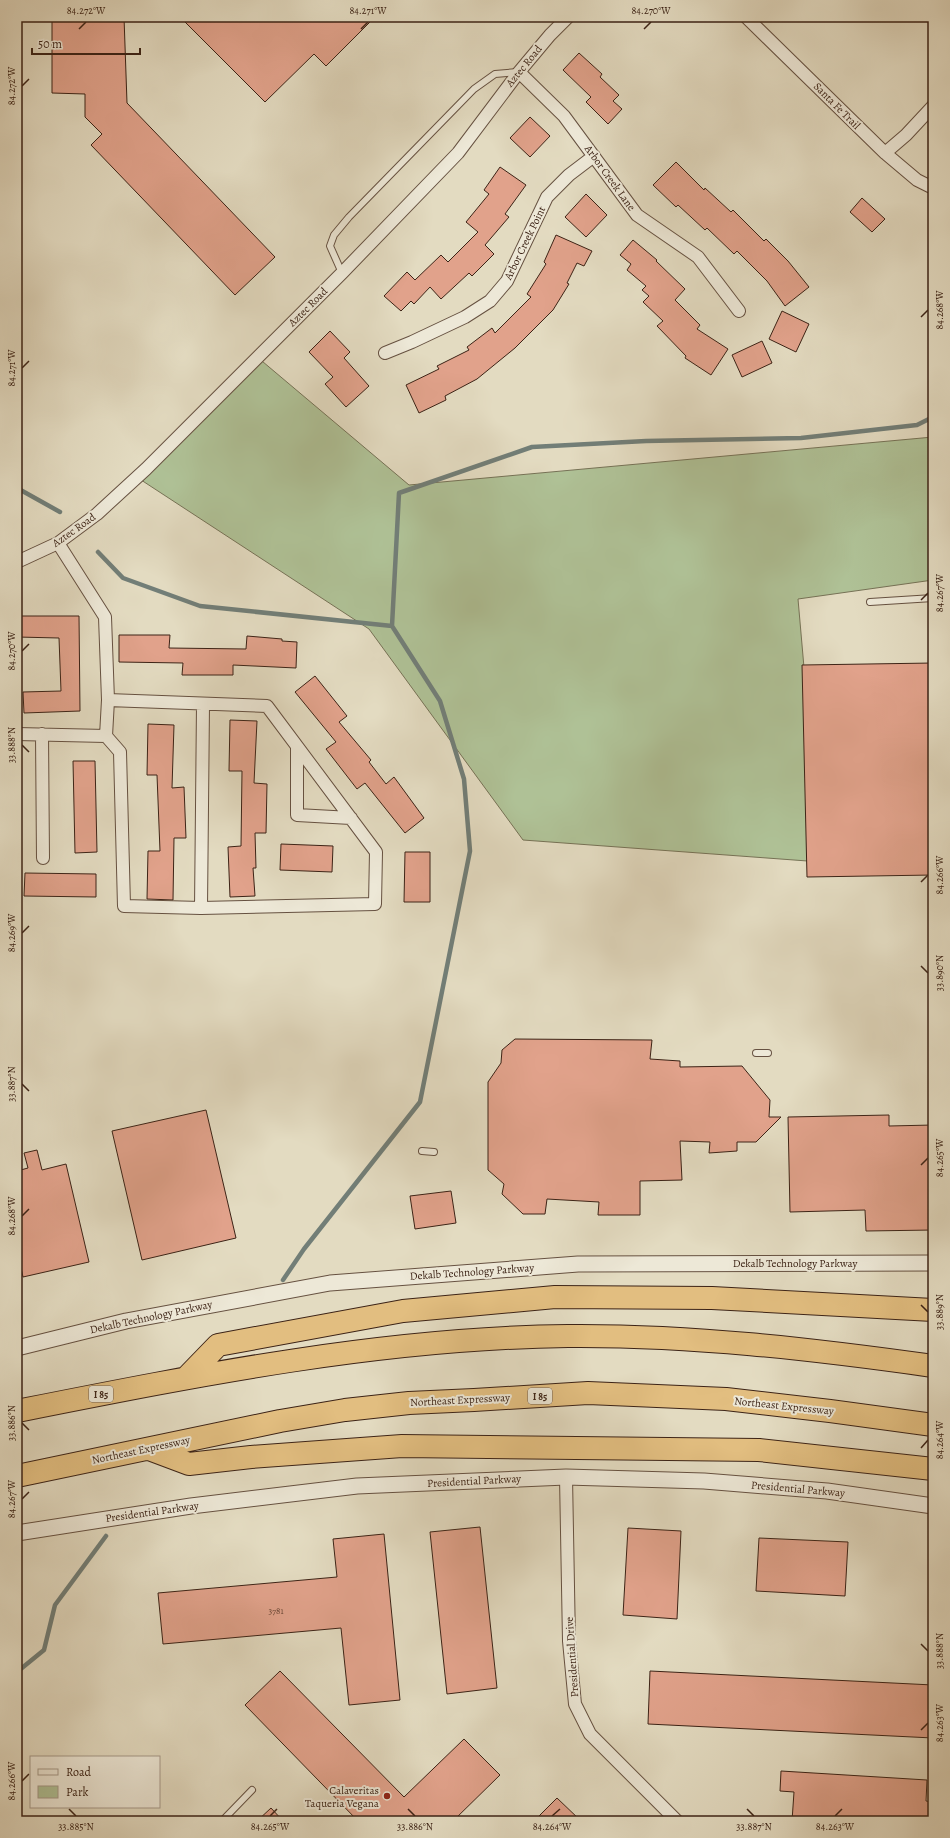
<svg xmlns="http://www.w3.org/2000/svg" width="950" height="1838" font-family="Alegreya,serif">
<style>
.green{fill:#afc196;stroke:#767256}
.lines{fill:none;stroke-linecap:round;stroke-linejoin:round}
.stream{stroke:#727e77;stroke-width:4.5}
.building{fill:#e1a28b;stroke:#3c2316}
.service-casing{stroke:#665141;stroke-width:8}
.minor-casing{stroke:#665141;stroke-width:14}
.tertiary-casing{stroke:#665141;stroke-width:17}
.motorway-casing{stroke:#3c2316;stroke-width:24}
.service{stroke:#ede8d7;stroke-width:6}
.minor{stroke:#ede8d7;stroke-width:12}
.tertiary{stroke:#ede8d7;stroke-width:15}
.motorway{stroke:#e2be80;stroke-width:22}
.ticks{fill:none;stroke:#3c2316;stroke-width:1.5}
.poi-dot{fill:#8f2418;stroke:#ede8d7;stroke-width:1.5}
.labels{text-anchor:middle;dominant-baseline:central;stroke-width:4;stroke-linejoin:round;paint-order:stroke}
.number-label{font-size:9px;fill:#654333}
.shield{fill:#ede8d7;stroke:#715e50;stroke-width:1}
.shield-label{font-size:10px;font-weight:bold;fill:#3c2316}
.street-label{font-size:11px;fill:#3c2316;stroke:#ede8d7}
.poi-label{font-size:11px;fill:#3c2316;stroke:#ede8d7;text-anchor:end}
.neatline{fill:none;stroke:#3c2316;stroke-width:1.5}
.ticks-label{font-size:10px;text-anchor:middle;fill:#3c2316}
</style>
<rect width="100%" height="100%" fill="#e3dbc1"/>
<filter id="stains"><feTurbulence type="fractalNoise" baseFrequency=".005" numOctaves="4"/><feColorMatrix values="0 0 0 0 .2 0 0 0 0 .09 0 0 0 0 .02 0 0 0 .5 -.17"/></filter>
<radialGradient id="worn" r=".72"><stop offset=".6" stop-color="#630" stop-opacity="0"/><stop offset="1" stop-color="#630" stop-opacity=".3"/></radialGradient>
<path class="green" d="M256,356L409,485L933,437V580L798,599L821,862L523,840L369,629L135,476Z"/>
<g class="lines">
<path class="stream" d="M17,488L60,512
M98,552L123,578L200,606L392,626
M283,1280L304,1249L420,1102L470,851L464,779L440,701L392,626L399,493L532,447L646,441L801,438L917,425L933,417
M17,1672L44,1650L55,1605L106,1536"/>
</g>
<path class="building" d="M52,17H124L127,103L275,257L235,295L91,145L102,134L85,117V94L52,93Z
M180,17H375L326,66L314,54L265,102Z
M579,53L602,74L600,77L619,95L613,101L622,109L608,124L586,102L591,97L563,70Z
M530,117L550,136L530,157L510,138Z
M676,162L704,190L705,188L731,212L733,210L764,241L766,239L788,261L809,287L785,306L767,281L737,251L734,254L707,228L705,230L678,205L676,207L653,185Z
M500,167L526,185L505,214L509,217L485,245L494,254L472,276L469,273L441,299L430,287L414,304L411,301L401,311L384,296L407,272L415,280L441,255L448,262L478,232L466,222L489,194L484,190Z
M586,194L607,215L586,237L565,217Z
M862,198L885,219L872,232L850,212Z
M556,235L592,251L584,266L577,263L567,283L569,284L553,310L515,348L477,379L445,396L446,400L419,413L406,385L439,369L437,366L469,350L467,347L492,328L495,333L531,297L527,294L546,264L544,262Z
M633,240L657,260L656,261L685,289L675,300L700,325L697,329L728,349L711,375L685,358L686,356L657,326L663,321L643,302L649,296L642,290L646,286L627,270L631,264L620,255Z
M782,311L809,324L796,352L769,339Z
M330,331L350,352L344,358L369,386L346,407L325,384L333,377L309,352Z
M762,341L772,363L742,377L732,355Z
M17,616H79L80,711L24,713L23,692L61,691L59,638L17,637Z
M119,635H170L169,648L246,649L247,636L282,639V641L297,642L296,668L233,665V675H182L183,663L119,662Z
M933,663V875L807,877L802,665Z
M315,676L347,716L339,722L371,760L369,762L386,784L394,777L424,818L405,833L365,783L357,789L326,749L336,742L295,692Z
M230,720L257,721L254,783L267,784L266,833H255L256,868H253L255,896L230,897L228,847L241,846L242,771H229Z
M148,724L174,725L172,788L184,787L186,838H174L173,900L147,899L148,851H160L157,775H147Z
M73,761H95L97,852L75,853Z
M281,844L333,846L332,872L280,870Z
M405,852H430V902H404Z
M25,873L96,874V897L24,896Z
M515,1039L652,1040L650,1059L680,1061V1067L742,1066L770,1100L769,1117H781L756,1142H737V1151L709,1153L710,1142L680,1141L682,1180L640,1181V1215H598L599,1202L547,1199L545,1214H523L502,1194L504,1184L488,1170V1082L501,1063L502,1050Z
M206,1110L236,1238L142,1260L112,1131Z
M889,1115V1126L933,1125V1230L866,1231L865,1210L790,1212L788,1117Z
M37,1150L42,1170L66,1164L89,1262L23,1277L17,1250V1171L28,1168L24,1153Z
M451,1191L456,1223L415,1229L410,1196Z
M480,1527L497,1688L447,1694L430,1532Z
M628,1528L681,1531L677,1619L623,1615Z
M384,1534L400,1700L349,1705L341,1628L163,1644L158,1593L337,1577L333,1539Z
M759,1538L848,1542L845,1596L756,1591Z
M280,1671L404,1797L464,1739L500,1775L453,1821H358L245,1705Z
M650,1671L933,1685V1738L648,1724Z
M781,1771L927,1780L926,1801L933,1802V1821H792L794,1792L780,1791Z
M557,1798L581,1821H534Z
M271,1808L283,1821H257Z"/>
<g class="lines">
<g class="service-casing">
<path id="service" d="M342,273L330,246L334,235L349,217L474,89L495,74L518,72
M870,602L933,598
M756,1053H768
M422,1151L434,1152
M222,1821L252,1790"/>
</g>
<g class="minor-casing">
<path id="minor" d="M746,17L885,153L917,180L933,188
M519,72L564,116L637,215L698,257L739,311
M885,153L906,135L933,106
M385,353L412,342L465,317L490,301L507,281L547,197L569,175L594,156
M58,543L105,617L108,700L106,736L120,752L124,906L201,908L375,904L376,852L267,706L108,700
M17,562L58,543L97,514L146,469L342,273L458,153L519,72L550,35L568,17
M17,734L106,736
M42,734L43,858
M297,747V815L351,818
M201,908L203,705
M566,1477L569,1641L575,1704L590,1734L677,1821"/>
</g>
<g class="tertiary-casing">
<path id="tertiary" d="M17,1348L126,1321L330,1283L578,1264L933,1263
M17,1533L191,1506L357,1486L566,1477L704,1481L827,1491L933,1506"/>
</g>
<g class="motorway-casing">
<path id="motorway" d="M186,1378L218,1345L403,1311L555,1297L712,1298L933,1310
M17,1411C198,1375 383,1338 568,1336C690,1335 812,1349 933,1366
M149,1449L189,1464L251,1457L402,1446L759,1450L933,1469
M17,1476L280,1421L345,1410L409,1403L474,1400L588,1393L726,1399L830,1411L933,1425"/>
</g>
<use href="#service" class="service"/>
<use href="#minor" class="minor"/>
<use href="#tertiary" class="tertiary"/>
<use href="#motorway" class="motorway"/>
</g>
<path class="ticks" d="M79,29L86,22M361,29L368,22M644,29L651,22M22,86L29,79M921,317L928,310M22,368L29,361M921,600L928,593M22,651L29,644M22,745L29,752M921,882L928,875M22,933L29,926M921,966L928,973M22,1084L29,1091M921,1165L928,1158M22,1216L29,1209M921,1305L928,1312M22,1423L29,1430M921,1448L928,1440M22,1499L29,1492M921,1644L928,1651M921,1730L928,1723M22,1781L29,1774M69,1809L76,1816M408,1809L415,1816M747,1809L754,1816M270,1816L277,1809M552,1816L560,1809M835,1816L842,1809"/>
<circle class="poi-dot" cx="387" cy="1796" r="4"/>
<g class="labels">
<g class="number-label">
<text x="276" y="1611">3781</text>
</g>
<g class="shield">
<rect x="89" y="1386" width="24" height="16" rx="3"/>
<rect x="528" y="1388" width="24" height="16" rx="3"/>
</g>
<g class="shield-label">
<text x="101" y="1394">I 85</text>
<text x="540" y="1396">I 85</text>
</g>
<g class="street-label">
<text transform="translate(524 66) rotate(-51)">Aztec Road</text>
<text transform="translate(837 106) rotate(45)">Santa Fe Trail</text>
<text transform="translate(610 178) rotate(54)">Arbor Creek Lane</text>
<text transform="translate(525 243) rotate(-64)">Arbor Creek Point</text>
<text transform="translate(308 307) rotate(-45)">Aztec Road</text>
<text transform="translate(74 530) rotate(-35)">Aztec Road</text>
<text x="795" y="1263">Dekalb Technology Parkway</text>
<text transform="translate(472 1272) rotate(-4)">Dekalb Technology Parkway</text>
<text transform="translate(151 1317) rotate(-12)">Dekalb Technology Parkway</text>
<text transform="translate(460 1400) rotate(-3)">Northeast Expressway</text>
<text transform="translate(784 1406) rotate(6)">Northeast Expressway</text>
<text transform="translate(141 1450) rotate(-12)">Northeast Expressway</text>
<text transform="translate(474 1481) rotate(-3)">Presidential Parkway</text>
<text transform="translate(798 1489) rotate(5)">Presidential Parkway</text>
<text transform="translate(152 1512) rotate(-8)">Presidential Parkway</text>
<text transform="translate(572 1657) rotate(-94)">Presidential Drive</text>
</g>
<g class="poi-label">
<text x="379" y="1790">Calaveritas<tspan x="379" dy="13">Taqueria Vegana</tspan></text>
</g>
</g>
<rect width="950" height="1838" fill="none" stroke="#e3dbc1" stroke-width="44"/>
<rect x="30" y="1756" width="130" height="52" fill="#ede8d7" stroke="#a6998a"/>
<rect x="38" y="1769" width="20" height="6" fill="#ede8d7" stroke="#a6998a"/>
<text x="66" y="1776" font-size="12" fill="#3c2316">Road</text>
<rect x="38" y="1786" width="20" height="12" fill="#afc196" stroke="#a6998a"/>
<text x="66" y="1796" font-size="12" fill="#3c2316">Park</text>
<path d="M32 48v6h108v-6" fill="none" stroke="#3c2316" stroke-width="2"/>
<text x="38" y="48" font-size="12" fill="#3c2316" stroke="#ede8d7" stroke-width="3" paint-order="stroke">50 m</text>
<rect x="22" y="22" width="906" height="1794" class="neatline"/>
<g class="ticks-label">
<text x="86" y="14">84.272°W</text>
<text x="368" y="14">84.271°W</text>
<text x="651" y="14">84.270°W</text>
<text transform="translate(11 86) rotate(-90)" y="4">84.272°W</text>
<text transform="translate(939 310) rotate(-90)" y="4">84.268°W</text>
<text transform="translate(11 368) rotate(-90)" y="4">84.271°W</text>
<text transform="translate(939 593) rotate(-90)" y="4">84.267°W</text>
<text transform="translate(11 651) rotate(-90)" y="4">84.270°W</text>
<text transform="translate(11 745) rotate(-90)" y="4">33.888°N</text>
<text transform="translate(939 875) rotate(-90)" y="4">84.266°W</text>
<text transform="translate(11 933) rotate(-90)" y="4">84.269°W</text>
<text transform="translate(939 973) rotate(-90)" y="4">33.890°N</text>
<text transform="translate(11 1084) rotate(-90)" y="4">33.887°N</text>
<text transform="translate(939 1158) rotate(-90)" y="4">84.265°W</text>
<text transform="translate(11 1216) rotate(-90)" y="4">84.268°W</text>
<text transform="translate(939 1312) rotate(-90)" y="4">33.889°N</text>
<text transform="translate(11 1423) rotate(-90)" y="4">33.886°N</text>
<text transform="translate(939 1440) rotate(-90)" y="4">84.264°W</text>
<text transform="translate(11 1499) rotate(-90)" y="4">84.267°W</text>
<text transform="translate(939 1651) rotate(-90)" y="4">33.888°N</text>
<text transform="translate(939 1723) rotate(-90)" y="4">84.263°W</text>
<text transform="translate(11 1781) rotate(-90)" y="4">84.266°W</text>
<text x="76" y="1830">33.885°N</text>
<text x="270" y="1830">84.265°W</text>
<text x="415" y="1830">33.886°N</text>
<text x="552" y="1830">84.264°W</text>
<text x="754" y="1830">33.887°N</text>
<text x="835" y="1830">84.263°W</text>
</g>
<rect width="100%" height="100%" filter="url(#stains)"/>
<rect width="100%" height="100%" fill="url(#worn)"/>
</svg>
